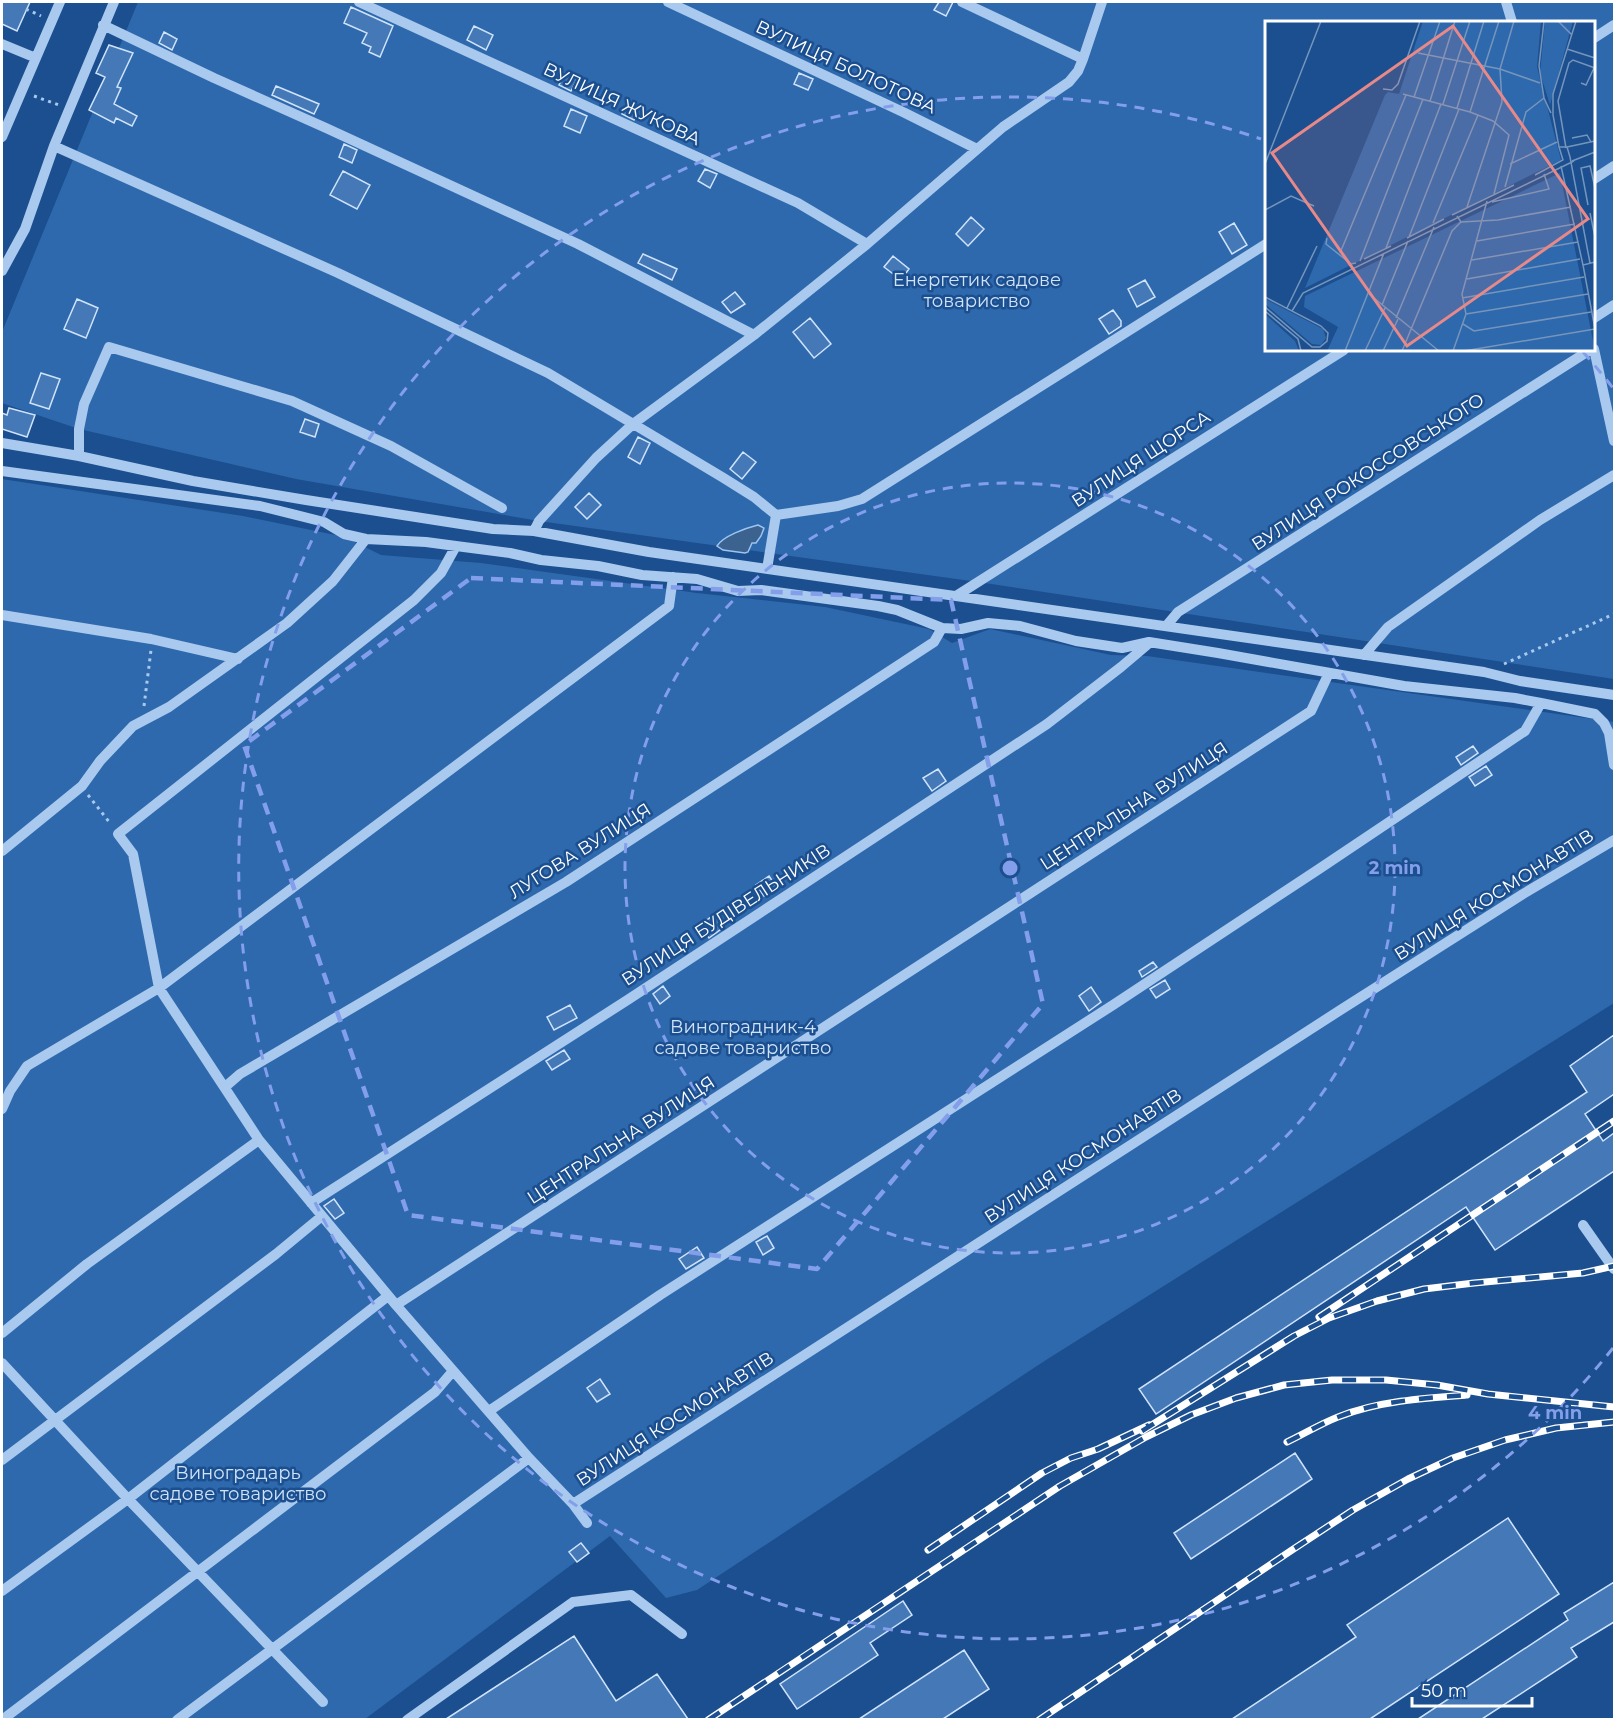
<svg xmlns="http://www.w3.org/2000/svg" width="1616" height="1721" font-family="Montserrat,sans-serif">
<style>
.green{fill:#2e69ad;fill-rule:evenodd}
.water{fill:#3c6290;stroke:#9cc4f0;stroke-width:1.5}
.building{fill:#4478b7;stroke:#cfe3fa;stroke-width:1.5}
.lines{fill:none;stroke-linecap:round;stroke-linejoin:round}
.path{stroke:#a9c9ee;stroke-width:3;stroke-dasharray:3 4.5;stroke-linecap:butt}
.minor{stroke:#a9c9ee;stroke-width:10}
.rail-casing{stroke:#fff;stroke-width:7}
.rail{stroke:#1b4f8f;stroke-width:4.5;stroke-dasharray:14;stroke-linecap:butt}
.marked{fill:none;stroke:#839eea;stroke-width:4.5;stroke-dasharray:12 8;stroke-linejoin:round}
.ring{fill:none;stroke:#839eea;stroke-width:3;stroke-dasharray:10 8}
.labels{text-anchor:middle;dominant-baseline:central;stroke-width:5;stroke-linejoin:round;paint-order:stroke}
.street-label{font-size:18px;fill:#fff;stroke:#1b4f8f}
.park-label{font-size:18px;fill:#cfe3fa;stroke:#1b4f8f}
.inset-road{fill:none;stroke:#7695bc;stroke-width:1.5}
.view{fill:#e88989;fill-opacity:0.15;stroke:#e88989;stroke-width:3}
.inset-edge{fill:none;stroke:#fff;stroke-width:3}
.centre{fill:#839eea;stroke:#1b4f8f;stroke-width:3}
.ring-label{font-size:18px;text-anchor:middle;font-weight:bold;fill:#839eea;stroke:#1b4f8f;stroke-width:5;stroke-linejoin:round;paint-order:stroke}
</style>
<rect width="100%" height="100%" fill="#1b4f8f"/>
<path class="green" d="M138,2H1614V679L978,582L539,521L296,479L79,429L2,403V332ZM1266,22H1594V350H1266Z
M2,479L243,516L345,537L381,555L481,563L697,593L825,607L929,629L952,643L990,629L1111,655L1147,656L1614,722V1003L1046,1360L697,1590L666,1598L610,1536L365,1719H2Z"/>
<path class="water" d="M758,525L764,528L761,536L756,543H752L748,552L745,553L723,550L717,546C723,536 746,528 758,525Z"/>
<path class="building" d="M2,2H30L17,31L2,24Z
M939,2H953L946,16L934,10Z
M351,7L393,26L380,57L369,52L371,47L362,43L367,33L344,23Z
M474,26L493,35L486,50L467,40Z
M164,32L177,39L172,50L159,43Z
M109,45L133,53L117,87L121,88L114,104L137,116L132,126L116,118L114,123L89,110L105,77L96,73Z
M565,73L577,79L571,91L559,85Z
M799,73L813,79L808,90L794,84Z
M276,86L319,104L314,114L272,95Z
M625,107L637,112L634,120L622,114Z
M571,109L587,116L580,133L564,126Z
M344,144L357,150L352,163L339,157Z
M705,169L717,174L710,188L698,181Z
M343,171L370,185L357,209L330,195Z
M971,217L984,229L968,246L956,234Z
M1234,223L1247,245L1232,254L1219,232Z
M643,254L677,269L672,280L638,263Z
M893,256L909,269L901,280L884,267Z
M1145,280L1155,297L1137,307L1128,289Z
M735,292L745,304L731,313L722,302Z
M77,299L98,308L86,338L64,329Z
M1113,310L1121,321V326L1109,334L1099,319Z
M810,318L831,344L814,358L793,332Z
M41,373L60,379L49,409L30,403Z
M9,408L35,415L27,437L2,429V413L7,415Z
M305,419L319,424L315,437L300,432Z
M638,437L650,443L640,464L628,457Z
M743,452L756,462L742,479L730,469Z
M589,493L601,505L587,519L575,507Z
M1473,746L1478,753L1461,765L1456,757Z
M1486,766L1492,775L1475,786L1469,777Z
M938,769L946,781L932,791L923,778Z
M769,876L777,888L764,896L756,885Z
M715,914L724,927L709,938L700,925Z
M1153,962L1157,967L1142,977L1139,971Z
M1165,980L1170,989L1156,998L1150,989Z
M663,986L670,996L660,1004L653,994Z
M1091,987L1101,1002L1089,1011L1079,996Z
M570,1005L577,1018L554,1030L547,1017Z
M1614,1035V1094L1585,1114L1603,1141L1614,1133V1171L1495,1250L1466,1207L1156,1414L1139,1389L1587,1092L1570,1066Z
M564,1050L570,1059L552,1070L546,1061Z
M334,1199L344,1213L335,1219L324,1206Z
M767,1236L774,1248L763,1255L756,1242Z
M697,1247L704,1258L686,1269L679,1259Z
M600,1379L610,1394L597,1402L587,1388Z
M1295,1453L1312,1479L1191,1559L1174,1533Z
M1508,1518L1559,1594L1370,1719H1232L1356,1637L1347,1625Z
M581,1543L589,1553L577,1562L569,1552Z
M1614,1582V1622L1571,1648L1577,1657L1482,1719H1418L1568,1620L1564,1613Z
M903,1601L912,1615L870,1643L878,1655L797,1709L780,1684Z
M574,1636L616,1701L657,1674L688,1719H446Z
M964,1650L989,1689L943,1719H859Z"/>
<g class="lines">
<path class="path" d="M26,9L41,16
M34,96L59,105
M1504,664L1614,614
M144,706L151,650
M88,795L110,823"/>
<path class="minor" d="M359,2L798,203L867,244
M668,2L905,113L977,149
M962,2L1083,59
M1506,2L1512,22
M103,25L214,78L326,128L578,244L754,335
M1594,38L1614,25
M2,44L36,58
M2,137L60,2
M54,146L338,273L548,373L722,477L754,497L776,515
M1594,179L1614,166
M2,271L25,229L54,146L114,2
M1594,318L1614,305
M1594,349L1614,441
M2,443L79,456L193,481L306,500L493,529L534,531L649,552L1484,672L1520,681L1614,695
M79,456V429L84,404L109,347L292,401L391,446L502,508
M2,471L260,506L324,522L344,534L366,539L426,542L456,546L510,553L541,560L598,566L642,575L697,579L738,591L761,590L878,606L897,610L942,628L961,629L988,623L1020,626L1076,641L1122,648L1149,642L1218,653L1404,686L1515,698L1541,703L1595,714L1604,723L1609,733L1614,765
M534,531L539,521L596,458L633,424L754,335L867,244L1003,127L1069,82L1078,71L1083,59L1102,2
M456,546L441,573L414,600L118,834L133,854L159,988L259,1140L396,1305L529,1458L573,1504L587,1523
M767,569L776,515L838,506L862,499L1266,244
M956,596L1344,350
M2,615L151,639L238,659
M1167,625L1178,612L1590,350
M1364,655L1388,627L1540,520L1614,475
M2,851L82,786L100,761L133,726L169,707L287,623L333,581L366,539
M225,1087L240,1074L566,882L934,642L942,628
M2,1109L10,1091L27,1066L159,988L669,606L673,577
M311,1203L629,999L1047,724L1121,667L1147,645
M1583,1225L1614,1269
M396,1305L1311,711L1329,673
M2,1333L87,1264L259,1140
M2,1363L128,1499L323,1702
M489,1411L660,1295L1113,1005L1319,869L1525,731L1541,703
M2,1460L276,1254L322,1216
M573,1504L1342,1009L1523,894L1614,840
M2,1591L128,1499L388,1296
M2,1720L435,1392L453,1371
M177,1720L529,1458
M407,1720L573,1602L631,1595L682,1634"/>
<g class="rail-casing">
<path id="rail" d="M1319,1317L1614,1121
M1142,1431L1294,1336L1329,1318L1377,1301L1424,1289L1474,1283L1583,1273L1614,1266
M1287,1442C1304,1434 1320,1424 1338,1417C1378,1401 1424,1398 1467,1395
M928,1550L1042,1473L1071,1458L1098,1449L1149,1425
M708,1720L1060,1486L1146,1437L1191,1415L1236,1398L1284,1385L1332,1380H1386L1437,1385L1488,1394L1614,1407
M1039,1720L1292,1550L1353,1510L1408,1479L1453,1458L1505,1440L1556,1428L1614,1422"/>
</g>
<use href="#rail" class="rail"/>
</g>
<path class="marked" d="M471,578L951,600L1043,1004L817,1269L408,1215L244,745Z"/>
<g class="ring">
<circle cx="1010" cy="868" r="385"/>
<path d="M1613 1348A771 771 0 1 1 1261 139M1583 352A771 771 0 0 1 1613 388"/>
</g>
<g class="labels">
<g class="street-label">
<text transform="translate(846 67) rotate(25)">ВУЛИЦЯ БОЛОТОВА</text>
<text transform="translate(622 104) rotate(25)">ВУЛИЦЯ ЖУКОВА</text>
<text transform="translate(1141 459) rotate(-33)">ВУЛИЦЯ ЩОРСА</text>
<text transform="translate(1368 472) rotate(-33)">ВУЛИЦЯ РОКОССОВСЬКОГО</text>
<text transform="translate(1134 806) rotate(-33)">ЦЕНТРАЛЬНА ВУЛИЦЯ</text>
<text transform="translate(580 851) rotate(-32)">ЛУГОВА ВУЛИЦЯ</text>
<text transform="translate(1494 895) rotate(-32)">ВУЛИЦЯ КОСМОНАВТІВ</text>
<text transform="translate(726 915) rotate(-33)">ВУЛИЦЯ БУДІВЕЛЬНИКІВ</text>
<text transform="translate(621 1140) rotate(-33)">ЦЕНТРАЛЬНА ВУЛИЦЯ</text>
<text transform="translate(1083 1156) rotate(-33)">ВУЛИЦЯ КОСМОНАВТІВ</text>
<text transform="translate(675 1419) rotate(-33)">ВУЛИЦЯ КОСМОНАВТІВ</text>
</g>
<g class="park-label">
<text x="977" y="280">Енергетик садове<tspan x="977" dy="21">товариство</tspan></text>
<text x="743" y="1027">Виноградник-4<tspan x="743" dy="21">садове товариство</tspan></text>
<text x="238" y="1473">Виноградарь<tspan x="238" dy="21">садове товариство</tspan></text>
</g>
</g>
<g transform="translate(1265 21)">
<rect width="330" height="330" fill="#1b4f8f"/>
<path d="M158,0H276L272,46L296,139L40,267L120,74L123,71L134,73ZM280,0H308L285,84L275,52ZM295,152L330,330H62L73,306L39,286L40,275ZM0,278L58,308L61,317L56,324L47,323L0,283ZM0,293L30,320L34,330L0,328Z" fill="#2e69ad"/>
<path class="inset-road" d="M279,0L274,45L279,77L286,92M293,0L307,14M311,0L288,73V94L294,126H302L305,136L325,242M302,28L330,37M153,32L235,48L275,62M316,62L321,64L329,47M118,68L127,69L133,63L155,0M138,73L205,91L228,100L244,114L229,173M149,76L175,0M165,80L190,0M178,83L205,0M192,87L219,0M205,91L234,0M307,117L322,114L326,121M302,126L330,120M301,127L293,80L304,42L308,39L330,47M307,140L330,131M0,143L56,0M245,143L292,121M296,145L318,244M270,154L298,139L294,126M240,166L261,91L279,77M227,181L284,168L279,153M323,184L316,147L325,145L330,167M202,186L237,81L235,48L249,0M0,189L26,175L49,185M325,192L330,216M187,194L249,164M196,201L233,199L306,186M168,202L213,94M144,216L194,88M62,217L61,223L86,243L91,242M142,217L179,198M212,220L310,203M121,227L176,83M75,232L141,74M99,238L126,225M207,239L313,221M95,240L158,78M202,258L315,238M104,273L174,330M0,276L56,305L63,312L62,320L55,326H47L0,286M197,277L319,256M117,284L143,220M22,287L52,225M0,290L33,318L36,330M27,290L38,272L309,140M201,293L323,273M131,297L169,206M198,303L209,310L326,291M330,308L318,244L330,241M80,330L119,232M100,330L120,287M118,330L133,298M137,330L187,210L196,201L192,195M188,330L201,293L197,273L222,180M199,330L330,308"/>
<path class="view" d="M188,5L323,198L142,325L7,132Z"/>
<rect width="330" height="330" class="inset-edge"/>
</g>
<circle cx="1010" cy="868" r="9" class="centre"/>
<g class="ring-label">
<text x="1395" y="874">2 min</text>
<text x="1555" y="1419">4 min</text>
</g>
<rect width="1616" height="1721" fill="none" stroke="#ffffff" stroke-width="6"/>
<path d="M1412 1697v9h120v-9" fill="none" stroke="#ffffff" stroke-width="3"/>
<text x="1421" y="1697" font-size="18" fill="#ffffff" stroke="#1b4f8f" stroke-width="4.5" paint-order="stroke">50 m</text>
</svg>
